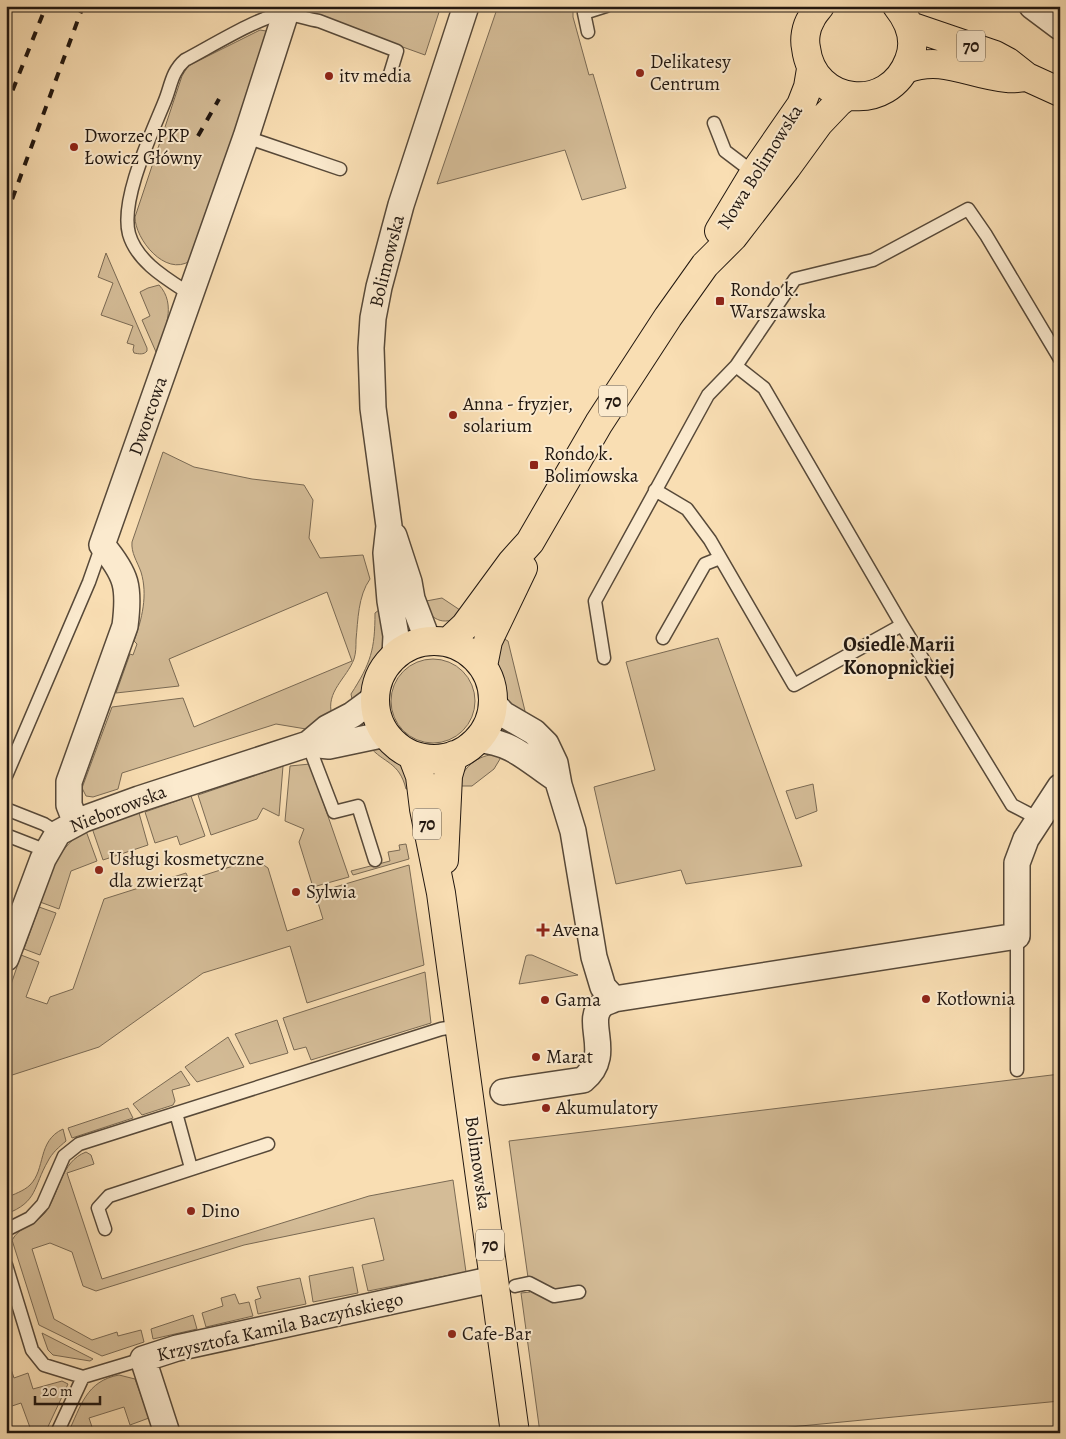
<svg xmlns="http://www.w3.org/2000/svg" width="1066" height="1439" font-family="Alegreya,serif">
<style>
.green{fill:#d4bc97;stroke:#7a6a54}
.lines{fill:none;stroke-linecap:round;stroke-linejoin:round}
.lane-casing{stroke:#574939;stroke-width:15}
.street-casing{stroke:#574939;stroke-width:28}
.primary-casing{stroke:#211710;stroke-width:30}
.lane{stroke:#fbeace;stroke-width:12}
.street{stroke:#fbeace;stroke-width:25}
.primary{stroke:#f9deb3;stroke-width:28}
.rail{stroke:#211710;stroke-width:4;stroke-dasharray:9 9;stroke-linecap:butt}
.poi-dot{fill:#8f2418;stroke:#fbeace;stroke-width:2}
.labels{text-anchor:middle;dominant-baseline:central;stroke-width:4;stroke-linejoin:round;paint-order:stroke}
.shield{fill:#fbeace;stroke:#625649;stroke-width:1}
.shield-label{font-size:18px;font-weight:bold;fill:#211710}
.poi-label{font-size:19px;fill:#211710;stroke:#fbeace;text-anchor:start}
.street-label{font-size:19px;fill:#211710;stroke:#fbeace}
.neighbourhood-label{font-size:20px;font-weight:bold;fill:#211710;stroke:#fbeace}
</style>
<rect width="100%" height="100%" fill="#f9deb3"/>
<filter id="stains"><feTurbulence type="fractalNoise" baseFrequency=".004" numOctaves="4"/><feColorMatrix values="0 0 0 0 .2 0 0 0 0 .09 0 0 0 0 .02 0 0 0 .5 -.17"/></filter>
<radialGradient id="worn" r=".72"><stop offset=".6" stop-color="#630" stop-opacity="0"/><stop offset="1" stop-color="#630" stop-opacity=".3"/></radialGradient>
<path class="green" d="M309,6H441L425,55L311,14Z
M498,6H573V17L589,75L593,74L626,188L582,200L565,150L437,184Z
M260,30L266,31L269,34L190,261C165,277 135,239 135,217L182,76L188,66Z
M106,253L147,348V351C144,355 139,354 134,353L133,350L134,345L127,343L133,326L101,315L113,283L98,277Z
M159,285C177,304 165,332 156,352L142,320L150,316L140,292L148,288Z
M163,452L194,467L252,479L304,485L313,500L309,538L320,558L363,555L370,579C358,596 358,620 356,640C356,646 356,653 354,659C347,678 325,692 332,715L314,722L306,729L276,724L122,773L118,789L93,797L86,796L82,788L112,707L183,698L194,727L352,661L327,592L169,659L179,686L116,693L130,654L133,655L137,644L134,641C142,619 148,595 141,572C137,561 131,553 132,542Z
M442,598L466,614C444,626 434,623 421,602Z
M383,607L385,649L365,691L353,704L351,694C371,663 375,649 375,613Z
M499,636L508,641L525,711L521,717C516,711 509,706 505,700C490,681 496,657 499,636Z
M718,638L802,866L686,884L681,870L616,884L594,787L655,770L626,662Z
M391 701a42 42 0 1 1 84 0a42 42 0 1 1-84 0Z
M369,746C398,748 403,765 414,788L406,789C399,761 384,764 369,746Z
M503,754L494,769L472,786H456C465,765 479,753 503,754Z
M310,764L349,877L313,887L299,842L304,829L285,821L290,766Z
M283,766L279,816L263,808L257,819L211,835L198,795Z
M813,784L817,811L796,819L786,791Z
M191,796L205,836L180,845L177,836L155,843L145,812Z
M139,813L148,845L103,860L92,828Z
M86,831L97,861L71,871L59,909L40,902C50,875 58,845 86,831Z
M406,844L409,859L353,875L351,871L390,861L388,852L400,850L399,845Z
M255,859L268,868L287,931L323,919L315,893L409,865L424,965L307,1003L290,946L203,973L99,1047L6,1077V999L21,955L39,962L26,997L47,1004L50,997L73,989L104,899L186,873L189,880Z
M39,907L56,913L40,955L24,949Z
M528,955H532L578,975L519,984L526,956Z
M425,972L431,1023L311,1060L306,1047L294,1050L283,1018Z
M277,1020L288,1053L250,1064L235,1034Z
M228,1037L244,1067L197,1082L185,1067Z
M181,1071L190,1085L172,1090L175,1101L173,1105L142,1115L133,1104Z
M1060,1074V1401L728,1433H540L521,1293L530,1292L509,1141Z
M128,1108L133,1118L72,1138L68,1128Z
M63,1129L66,1141C59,1147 52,1153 48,1161C33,1187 38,1202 6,1214V1198C14,1194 24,1191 30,1185C46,1169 37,1141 63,1129Z
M86,1152L91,1155L94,1164L67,1173L102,1279L369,1196L453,1180L466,1272L368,1291L362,1265L384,1260L374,1218L244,1245L96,1291L83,1286L72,1252L50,1243L32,1249L54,1319L92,1340L117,1332L118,1336L141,1330L144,1342L102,1356L39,1325L12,1240C20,1226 35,1225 45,1213C60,1193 60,1162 86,1152Z
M353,1267L358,1293L313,1302L309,1276Z
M300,1278L306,1304L258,1314L255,1300L261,1298L257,1287Z
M235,1294L239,1304L249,1302L253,1316L206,1327L202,1313L223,1306L221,1298Z
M193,1315L197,1329L153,1339L151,1329Z
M42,1333L93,1359L90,1361L53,1355L48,1350Z
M6,1354L14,1378L28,1373L33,1389L62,1381L68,1384L45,1433H32L21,1403L6,1408Z
M119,1375L135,1379L149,1418L130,1425L124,1407L89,1418L94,1433H68C81,1406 86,1381 119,1375Z"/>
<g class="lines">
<g class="lane-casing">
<path id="lane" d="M588,32L584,13L606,6
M714,123L725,151L754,173
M246,137L340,169
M190,294C167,279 137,262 129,234C120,200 151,135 164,103C171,87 171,72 185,60C210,47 258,17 284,13C289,13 310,20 319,21L397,51L390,74
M736,366L764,388L902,625L1012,805L1039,819
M655,490L687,509L710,540L794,685L902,625
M663,638L705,564L720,558
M604,658L595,601L708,395L736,366L795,279L873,260L968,209L986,235L1060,359
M308,744L334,812L358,806L375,860
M6,776L89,582L102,545
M6,809L44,824L58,833
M6,835L47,851
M1017,936V1070
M176,1113L191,1168
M105,1229L98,1208L109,1196L268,1144
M6,1230L30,1218L43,1204L64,1156L79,1144L441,1029L459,1026
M6,1265L32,1350L44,1365L83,1377
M515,1286L529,1283L554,1296L579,1292
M57,1433L83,1377L143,1359"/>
</g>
<g class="street-casing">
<path id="street" d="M1032,6L1060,27
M394,536L409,582L412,599L428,641
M395,655L396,636L390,601L386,553L389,526L373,408L371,348L373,318L379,287L401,205L466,6
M493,703L503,714L534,732L546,744L555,763L559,785L573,831L594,957L603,987L614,999
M478,740C512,741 530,762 558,780
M308,744L327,728L352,715L375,698
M76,823L69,805V782L125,626C130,587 127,575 102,545L246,137L288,6
M6,958L43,859L58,833L84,819L139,799L308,744L329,746L386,734
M503,1092L583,1080C615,1054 582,1021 603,1004C606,1002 611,1001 614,999L1017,936V863L1026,839L1060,787
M167,1433L143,1359L177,1348L494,1279"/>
</g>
<g class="primary-casing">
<path id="primary" d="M820,6C817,10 813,14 811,19C806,27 804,39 806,48C813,106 889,114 909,60C917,40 909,21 897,6
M910,26L995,55L1008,62L1027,77L1060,92
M906,69C943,55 970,75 1007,78C1013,79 1020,78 1027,77
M719,231L754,173L801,105L808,87L811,69
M375 700a59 59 0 1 1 118 0a59 59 0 1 1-118 0Z
M448,642L465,626L512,562L530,542L599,423L668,317L705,265L733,237L787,167L819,123L839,102L847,96
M483,666L488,641L523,568
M412,755L420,776L424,809L441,893L515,1433
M444,860L448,776L454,755"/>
</g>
<use href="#lane" class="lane"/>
<use href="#street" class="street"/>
<use href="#primary" class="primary"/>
<path class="rail" d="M6,8L7,6
M6,107L46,6
M198,136L219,99
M6,216L83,6"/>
</g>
<g class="poi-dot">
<circle cx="640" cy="73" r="5"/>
<circle cx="329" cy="76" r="5"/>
<circle cx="74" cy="147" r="5"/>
<rect x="715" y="296" width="10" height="10" rx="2.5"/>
<circle cx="453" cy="415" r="5"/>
<rect x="529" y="460" width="10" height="10" rx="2.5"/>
<circle cx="99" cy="870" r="5"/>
<circle cx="296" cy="892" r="5"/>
<path d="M540.5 922.5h5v5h5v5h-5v5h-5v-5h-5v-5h5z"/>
<circle cx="926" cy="999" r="5"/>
<circle cx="545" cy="1000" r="5"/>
<circle cx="536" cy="1057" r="5"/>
<circle cx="546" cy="1108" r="5"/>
<circle cx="191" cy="1211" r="5"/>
<circle cx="452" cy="1334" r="5"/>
</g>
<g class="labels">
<g class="shield">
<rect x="957" y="30.5" width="28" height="31" rx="4"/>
<rect x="599" y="385.5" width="28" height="31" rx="4"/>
<rect x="413" y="808.5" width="28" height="31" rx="4"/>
<rect x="476" y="1229.5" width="28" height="31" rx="4"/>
</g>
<g class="shield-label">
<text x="971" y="46">70</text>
<text x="613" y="401">70</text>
<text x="427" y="824">70</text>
<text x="490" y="1245">70</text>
</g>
<g class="poi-label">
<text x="650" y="62">Delikatesy<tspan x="650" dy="22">Centrum</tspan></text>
<text x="339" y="76">itv media</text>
<text x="84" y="136">Dworzec PKP<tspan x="84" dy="22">Łowicz Główny</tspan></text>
<text x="730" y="290">Rondo k.<tspan x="730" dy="22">Warszawska</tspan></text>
<text x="463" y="404">Anna - fryzjer,<tspan x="463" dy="22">solarium</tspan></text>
<text x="544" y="454">Rondo k.<tspan x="544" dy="22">Bolimowska</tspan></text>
<text x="109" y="859">Usługi kosmetyczne<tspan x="109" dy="22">dla zwierząt</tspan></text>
<text x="306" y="892">Sylwia</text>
<text x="553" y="930">Avena</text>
<text x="936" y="999">Kotłownia</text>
<text x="555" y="1000">Gama</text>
<text x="546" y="1057">Marat</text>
<text x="556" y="1108">Akumulatory</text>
<text x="201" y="1211">Dino</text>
<text x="462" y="1334">Cafe-Bar</text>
</g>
<g class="street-label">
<text transform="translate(760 167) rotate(-58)">Nowa Bolimowska</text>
<text transform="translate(387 261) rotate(-76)">Bolimowska</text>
<text transform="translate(148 416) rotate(-71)">Dworcowa</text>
<text transform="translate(118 809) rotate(-21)">Nieborowska</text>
<text transform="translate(478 1163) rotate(82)">Bolimowska</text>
<text transform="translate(280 1327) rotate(-13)">Krzysztofa Kamila Baczyńskiego</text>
</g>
<g class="neighbourhood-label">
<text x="899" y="644">Osiedle Marii<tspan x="899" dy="23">Konopnickiej</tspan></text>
</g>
</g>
<rect width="1066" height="1439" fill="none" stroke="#f9deb3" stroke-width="25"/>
<rect x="8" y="8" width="1051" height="1424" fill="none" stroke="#211710" stroke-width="2.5"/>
<rect x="12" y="12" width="1041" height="1414" fill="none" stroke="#211710"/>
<path d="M35 1396v8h65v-8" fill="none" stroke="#211710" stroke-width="2.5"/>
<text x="42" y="1396" font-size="15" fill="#211710" stroke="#fbeace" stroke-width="4" paint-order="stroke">20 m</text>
<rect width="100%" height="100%" filter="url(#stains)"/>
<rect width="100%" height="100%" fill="url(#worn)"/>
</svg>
